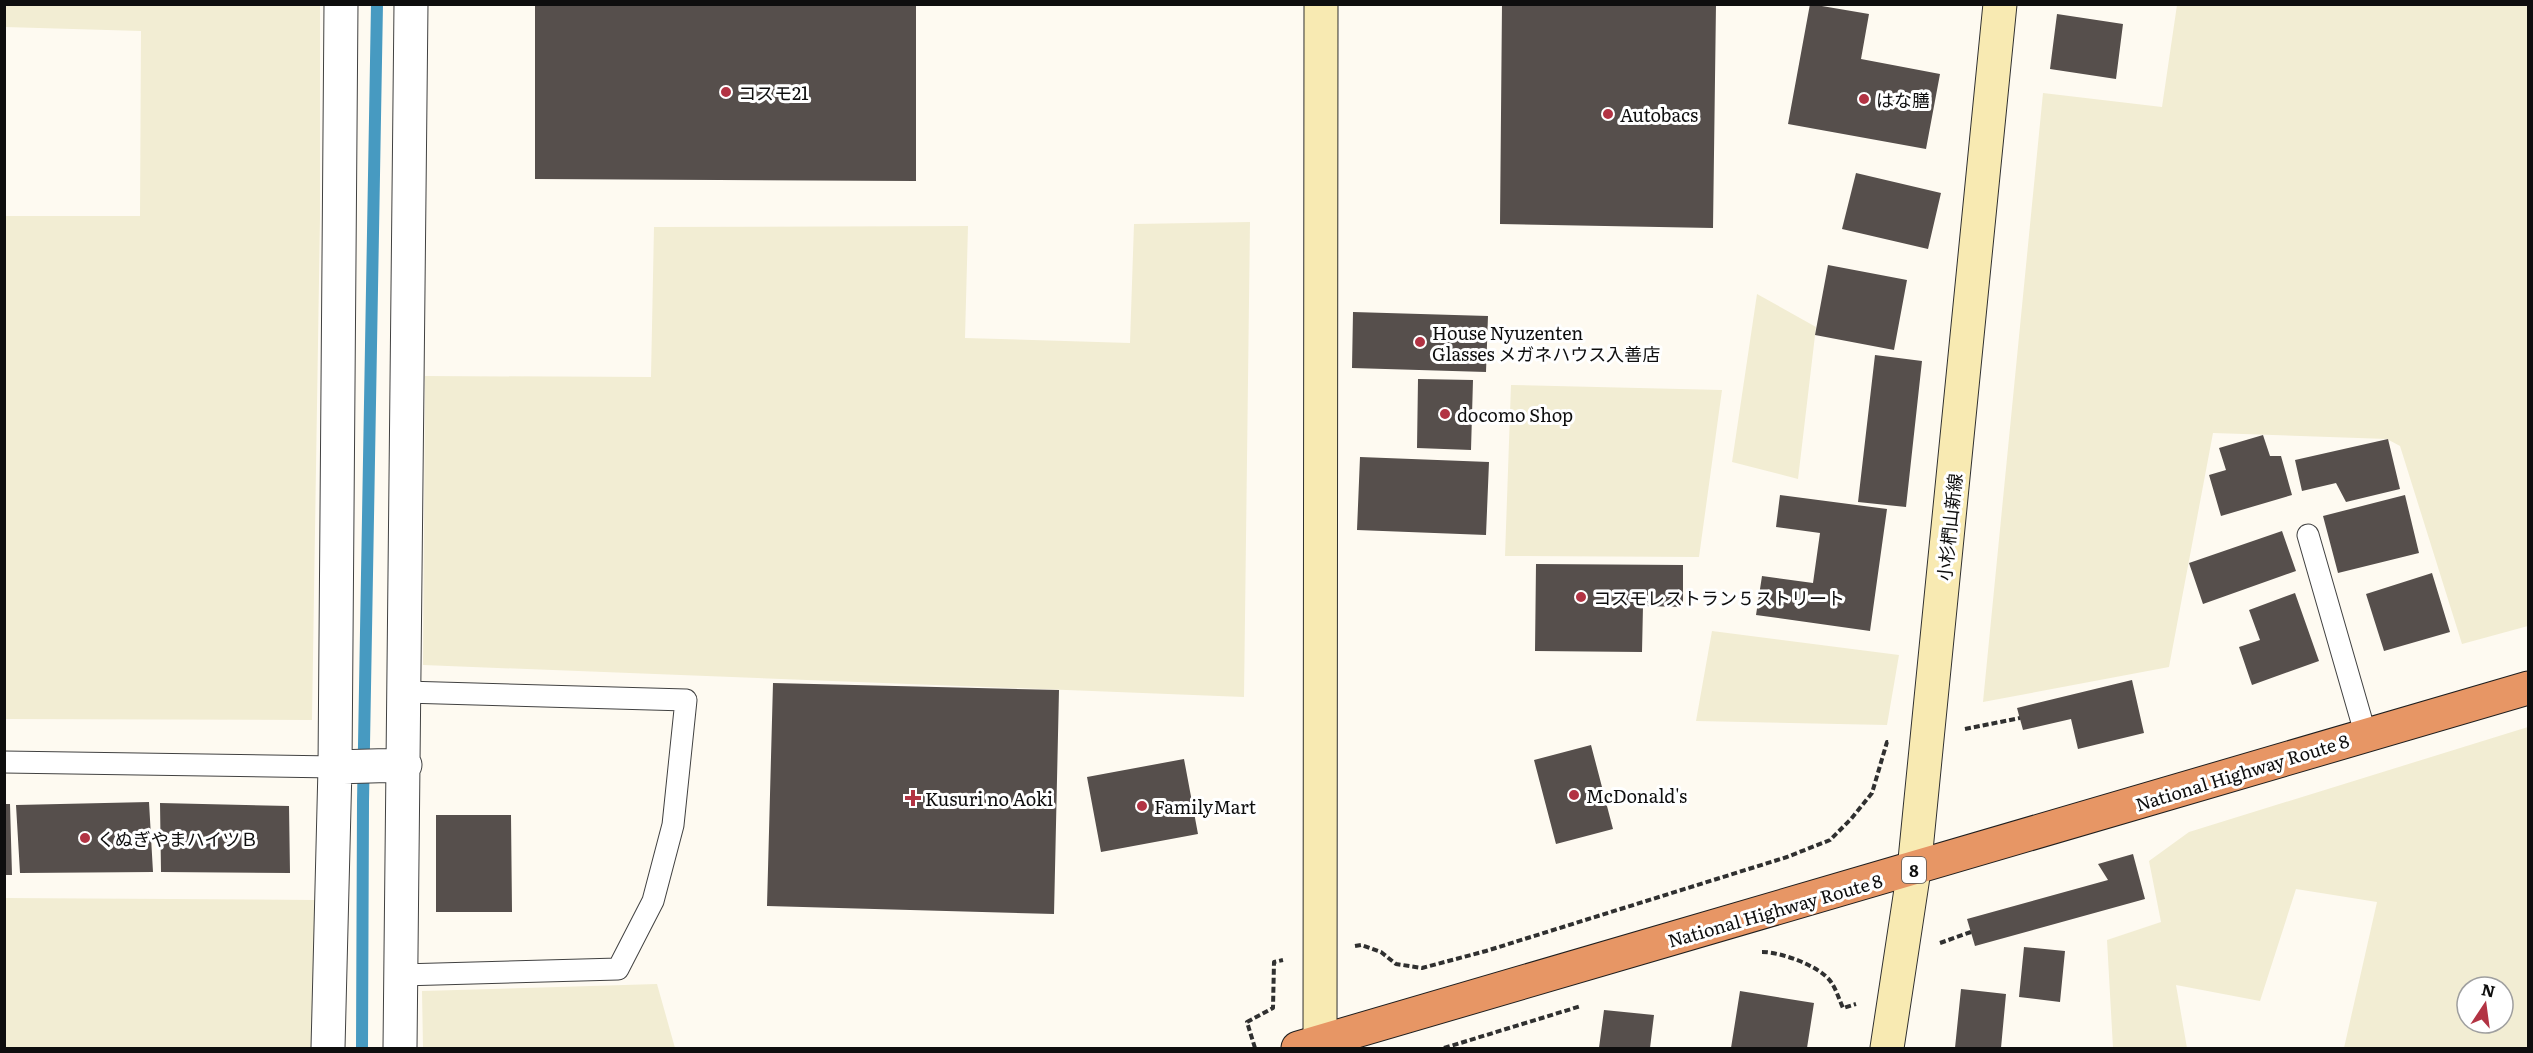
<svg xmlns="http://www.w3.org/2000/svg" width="2533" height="1053" font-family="Literata,'Noto Sans JP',serif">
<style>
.farmland{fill:#f2edd3;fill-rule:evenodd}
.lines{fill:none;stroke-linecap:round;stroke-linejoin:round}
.stream{stroke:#479ac1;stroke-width:12}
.building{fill:#564f4c}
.lane-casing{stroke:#414141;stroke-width:23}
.street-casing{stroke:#414141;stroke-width:35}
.secondary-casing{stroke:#303030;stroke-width:35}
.highway-casing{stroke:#1f1f1f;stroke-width:35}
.path{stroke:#303030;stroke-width:4;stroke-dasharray:6 3;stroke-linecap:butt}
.lane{stroke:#fff;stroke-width:21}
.street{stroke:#fff;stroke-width:33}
.secondary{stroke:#f8eab2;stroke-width:33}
.highway{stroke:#e79665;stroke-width:33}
.poi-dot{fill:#b23343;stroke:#fff;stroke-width:2}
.labels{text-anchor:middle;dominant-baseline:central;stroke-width:6;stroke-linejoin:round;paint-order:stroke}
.shield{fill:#fff;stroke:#565656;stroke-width:1.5}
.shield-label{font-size:16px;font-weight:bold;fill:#0e0e0e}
.poi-label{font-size:18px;fill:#0e0e0e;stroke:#fff;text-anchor:start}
.street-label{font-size:18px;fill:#0e0e0e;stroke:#fff}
</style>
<rect width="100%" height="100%" fill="#fefaf1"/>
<path class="farmland" d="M5,4L320,5V218L312,720L5,719V216H140L141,31L5,27Z
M2177,5H2528V626L2462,644L2400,446L2387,439L2213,433L2169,667L1983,702L2043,93L2162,107Z
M1250,222L1244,697L423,665L425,376L651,377L654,227L968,226L965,338L1130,343L1134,224Z
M1757,294L1816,327L1798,479L1732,462Z
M1511,385L1722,390L1699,557L1505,556Z
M1712,631L1899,655L1887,725L1696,721Z
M2528,727V1048H2344L2377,902L2296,889L2260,1001L2176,985L2187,1048H2113L2107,940L2161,922L2149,861L2189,832ZM2467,987H2503V1023H2467Z
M5,898L316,900L313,1048H5Z
M657,984L675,1048H423L422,991Z"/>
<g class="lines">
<path class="stream" d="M362,1048L363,802L377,4"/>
</g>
<path class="building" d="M535,4H916V181L535,179Z
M1502,4H1716L1713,228L1500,224Z
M1810,4L1869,14L1861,59L1940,74L1926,149L1788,124Z
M2057,14L2123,24L2116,79L2050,69Z
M1856,173L1941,193L1928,249L1842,229Z
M1828,265L1907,280L1894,350L1815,335Z
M1353,312L1488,316L1486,372L1352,368Z
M1875,355L1922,361L1906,507L1858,502Z
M1418,379L1473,380L1471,450L1417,448Z
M2263,435L2270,456H2281L2292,495L2221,516L2209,475L2226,470L2219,448Z
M2388,439L2400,489L2346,502L2336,483L2302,491L2295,460Z
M1360,457L1489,462L1486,535L1357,530Z
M1780,495L1887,509L1870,631L1756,615L1762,576L1813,583L1820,533L1776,527Z
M2405,495L2419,553L2338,573L2323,516Z
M2282,531L2296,571L2203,604L2189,563Z
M1536,564L1683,565V607L1643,606L1642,652L1535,651Z
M2432,573L2450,632L2384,651L2366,594Z
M2295,593L2319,661L2252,685L2239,647L2260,640L2249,610Z
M2132,680L2144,733L2078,749L2071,719L2023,730L2017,708Z
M773,683L1059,690L1054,914L767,906Z
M1591,745L1613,829L1556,844L1534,760Z
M1184,759L1198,834L1101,852L1087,777Z
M149,802L153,872L20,873L16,805Z
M160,803L289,806L290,873L161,872Z
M4,804H10L12,875H4Z
M436,815H511L512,912H436Z
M2133,854L2145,899L1975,946L1967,919L2108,880L2098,864Z
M2024,947L2065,951L2060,1002L2019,997Z
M1961,989L2006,994L2001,1048H1955Z
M1740,991L1814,1003L1807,1048H1731Z
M1604,1010L1654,1015L1650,1048H1599Z"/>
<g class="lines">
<g class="lane-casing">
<path id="lane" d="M2308,535L2366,736
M4,762L335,767
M401,975L618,969L653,901L673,825L686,700L405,692"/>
</g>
<g class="street-casing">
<path id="street" d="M335,767L341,4
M328,1048L335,767L405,765
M400,1048L411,4"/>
</g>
<g class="secondary-casing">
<path id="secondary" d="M1320,1042L1321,4
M1887,1048L1914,870L2000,4"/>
</g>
<g class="highway-casing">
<path id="highway" d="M1298,1048L2528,688"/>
</g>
<path class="path" d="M1965,729L2020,718
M1940,943L1971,932
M1355,946L1361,945L1381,952L1396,964L1422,968L1486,951L1787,857L1830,840L1851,819L1872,793L1887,742H1890
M1762,952C1781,952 1820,966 1831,982C1836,989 1839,999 1843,1008L1856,1004
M1255,1048L1247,1022L1273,1008L1274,962L1283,960
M1444,1048L1581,1006"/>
<use href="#lane" class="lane"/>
<use href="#street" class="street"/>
<use href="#secondary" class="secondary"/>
<use href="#highway" class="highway"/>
</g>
<g class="poi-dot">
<circle cx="726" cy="92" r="6"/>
<circle cx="1864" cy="99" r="6"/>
<circle cx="1608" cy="114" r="6"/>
<circle cx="1420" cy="342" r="6"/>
<circle cx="1445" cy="414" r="6"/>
<circle cx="1581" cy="597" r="6"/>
<circle cx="1574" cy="795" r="6"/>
<path d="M910 789h6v6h6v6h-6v6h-6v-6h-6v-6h6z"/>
<circle cx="1142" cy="806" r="6"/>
<circle cx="85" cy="838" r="6"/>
</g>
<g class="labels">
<rect class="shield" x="1902" y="857" width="24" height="26" rx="4.5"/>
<g class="shield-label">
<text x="1914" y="870">8</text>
</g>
<g class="poi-label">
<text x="738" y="92">コスモ21</text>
<text x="1876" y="99">はな膳</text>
<text x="1620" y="114">Autobacs</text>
<text x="1432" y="332">House Nyuzenten<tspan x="1432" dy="21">Glasses メガネハウス入善店</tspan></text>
<text x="1457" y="414">docomo Shop</text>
<text x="1593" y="597">コスモレストラン５ストリート</text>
<text x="1586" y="795">McDonald's</text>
<text x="925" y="798">Kusuri no Aoki</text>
<text x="1154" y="806">FamilyMart</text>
<text x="97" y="838">くぬぎやまハイツＢ</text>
</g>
<g class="street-label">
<text transform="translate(1949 527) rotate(-84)">小杉椚山新線</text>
<text transform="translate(2242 772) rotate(-17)">National Highway Route 8</text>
<text transform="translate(1775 910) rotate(-16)">National Highway Route 8</text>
</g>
</g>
<rect width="2533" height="1053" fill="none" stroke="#0e0e0e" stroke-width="12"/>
<g transform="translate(2485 1005) rotate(13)"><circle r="28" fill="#ffffff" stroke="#9f9f9f" stroke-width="1.5"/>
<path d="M0-4.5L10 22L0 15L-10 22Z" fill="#b23343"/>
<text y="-9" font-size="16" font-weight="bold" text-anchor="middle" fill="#0e0e0e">N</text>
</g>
</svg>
